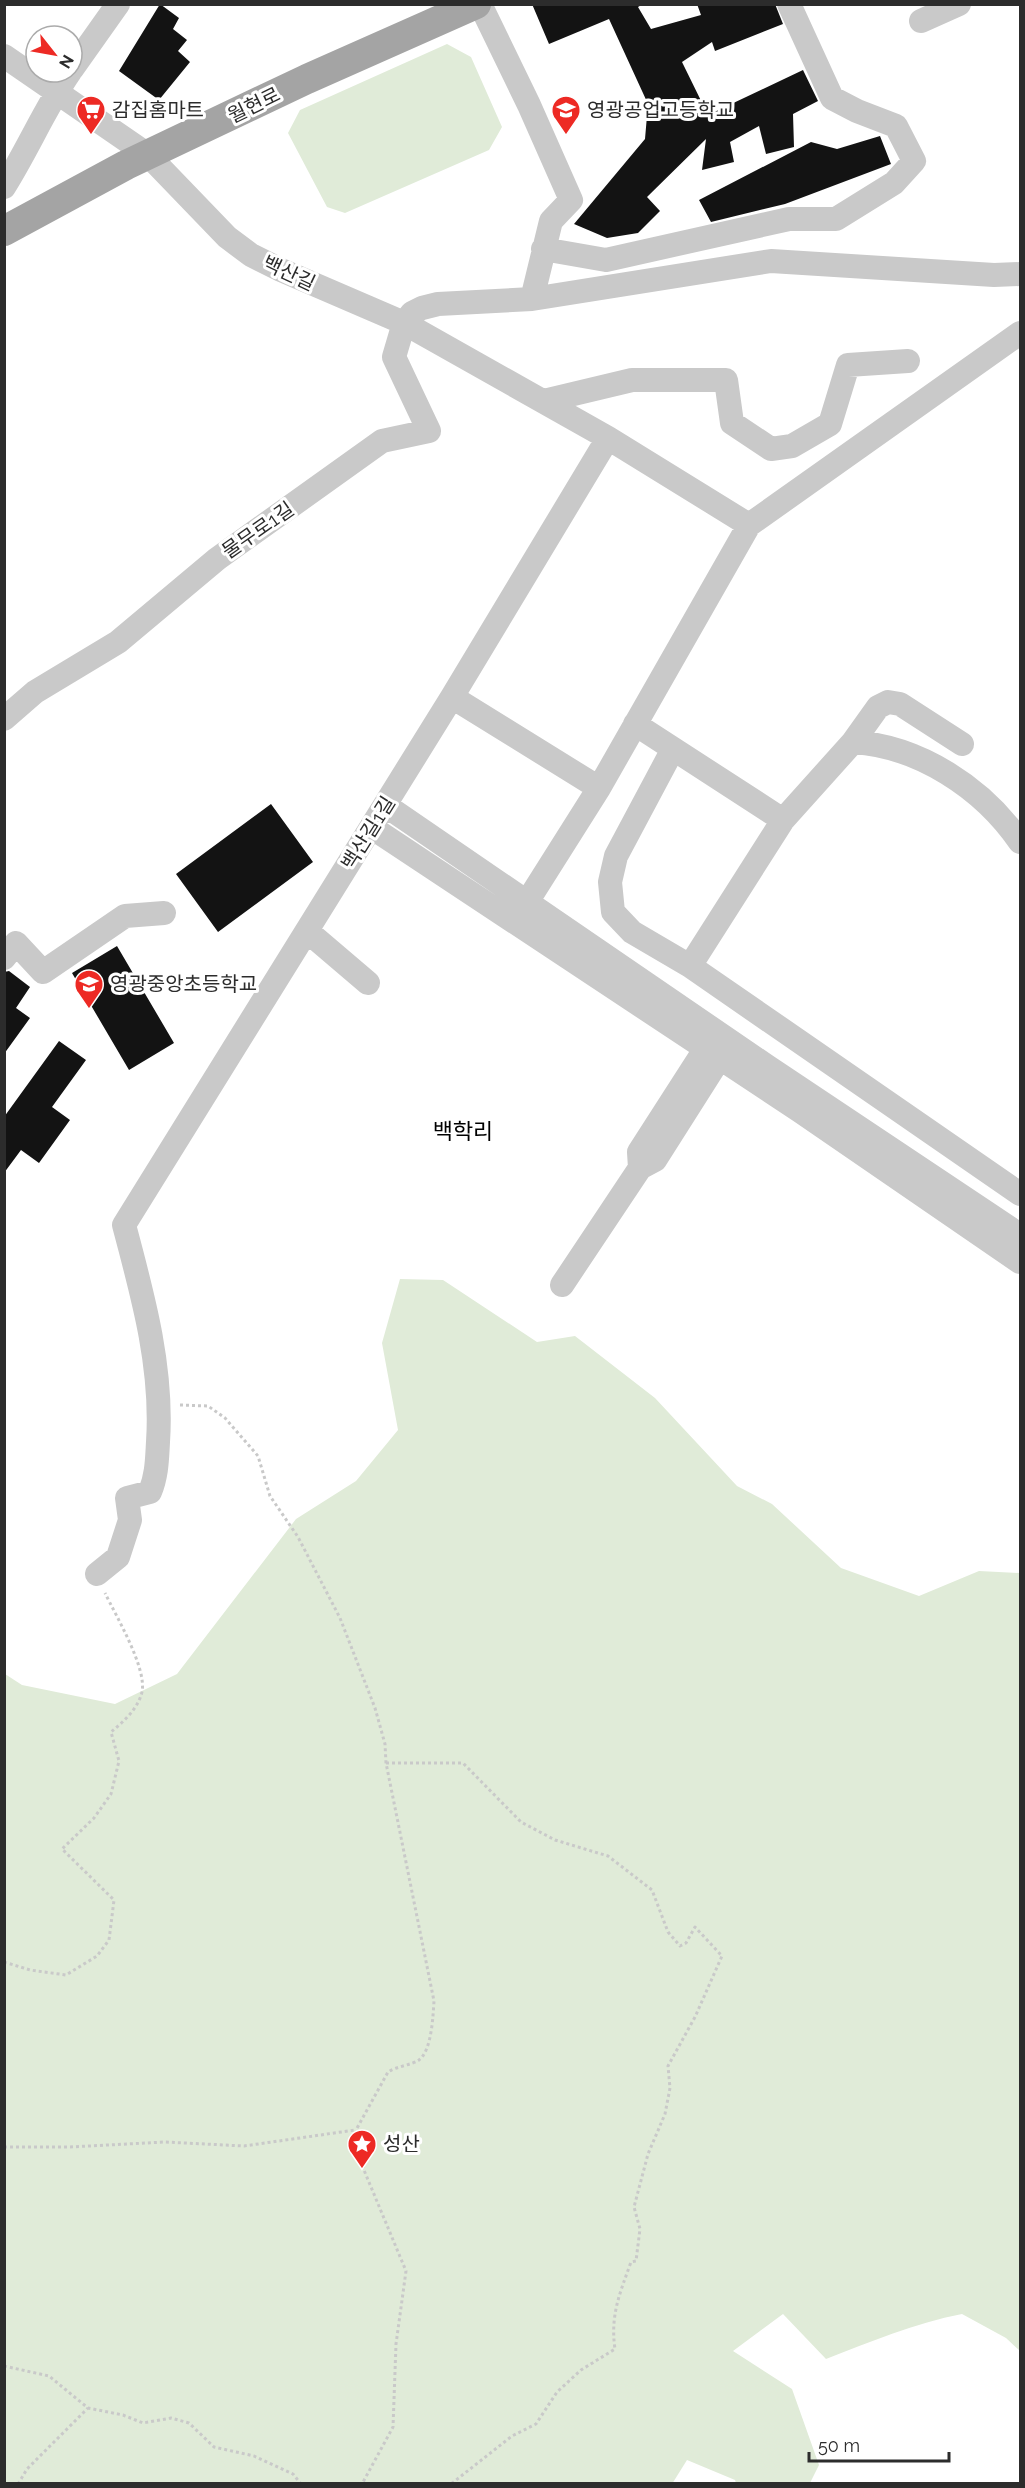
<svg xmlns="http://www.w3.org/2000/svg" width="1025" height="2488" font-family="Raleway,'Noto Sans KR',sans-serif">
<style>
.green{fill:#e0ebd8}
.building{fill:#131313}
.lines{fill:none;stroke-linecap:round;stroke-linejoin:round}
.path{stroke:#c9c9c9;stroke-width:3;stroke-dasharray:3 3;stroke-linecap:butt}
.minor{stroke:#c9c9c9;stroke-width:24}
.major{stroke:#a4a4a4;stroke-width:30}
.labels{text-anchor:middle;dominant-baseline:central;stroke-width:6;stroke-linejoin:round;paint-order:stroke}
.street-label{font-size:20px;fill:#2c2c2c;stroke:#fff}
.poi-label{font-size:20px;fill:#2c2c2c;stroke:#fff;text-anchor:start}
.quarter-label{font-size:22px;fill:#000;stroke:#fff}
</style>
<rect width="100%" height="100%" fill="#fff"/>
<path class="green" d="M447,44L471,57L502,127L489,150L345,213L327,207L288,133L300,110Z
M400,1279L443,1280L537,1342L575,1336L655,1398L737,1486L772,1504L841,1568L919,1596L979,1571L1020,1573V2351L1006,2338L962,2314C915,2323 870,2342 826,2359L783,2314L733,2351L792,2389L819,2465L810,2483H736L735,2480L687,2460L672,2484L5,2483V1674L22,1685L115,1704L177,1674L296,1519L356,1481L398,1430L382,1343Z"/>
<path class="building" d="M160,4L179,18L173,29L187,40L178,51L190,62L159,100L119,71Z
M532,4H643L638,7L651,29L701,15L697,4H775L783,24L715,51L712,42L682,62L708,115L803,70L818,101L793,114L794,147L766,154L759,126L730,142L734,162L702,170L706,139L647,197L660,211L638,233L607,238L574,224L645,139L648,104L609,19L549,44Z
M880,136L891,164L785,204L711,222L699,200L811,142L837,149Z
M271,804L313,862L218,932L176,874Z
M117,946L174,1043L129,1070L72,973Z
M9,971L30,987L16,1008L30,1018L4,1054V972Z
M59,1041L86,1060L52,1107L70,1120L39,1163L21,1150L4,1173V1117Z"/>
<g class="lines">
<path class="path" d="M180,1405L208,1406L225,1418L258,1456L270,1496L298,1537L340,1618L375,1708L385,1744L386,1763L434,2001C433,2015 432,2050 419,2060C412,2065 397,2066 388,2072L356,2130V2151L406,2271L396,2344L393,2427L362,2484
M386,1763H463L521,1822L555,1840L608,1856L652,1890L668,1932L680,1946L686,1943L695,1927L722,1956L695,2017L668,2066L670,2088L665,2114L648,2154L634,2207L640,2229L636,2261L631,2262C620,2293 610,2315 615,2349L581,2370L557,2392L536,2424L512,2436L451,2484
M4,1962L30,1970L66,1975L97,1956L109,1940L114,1900L62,1849L94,1818L111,1794L119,1761L111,1732C123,1722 138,1709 142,1692C147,1668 116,1616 105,1593
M4,2147H70L165,2142L244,2146L355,2130
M4,2366L49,2376L88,2408L123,2415L143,2423L171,2418L189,2423L214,2447L254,2456L293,2474L301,2484
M18,2484L27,2469L88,2408"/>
<path class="minor" d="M480,4L529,105L571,200L551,221L532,299
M921,21L959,4
M4,56L148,155L227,237L251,255L281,270L404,323L608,438L749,525L1020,333
M72,69L118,4
M4,187C28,149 45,108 70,72
M543,249L606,260L789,219H836L894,183L914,161L896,126L857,111L832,98L789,4
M544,401L632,380H726L732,423L771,449L792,446L830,424L848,365L908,361
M452,697L599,788
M4,719L35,692L118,642L217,559L382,441L429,431L394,357L404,323L412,313L422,308L438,304L532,299L771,261L994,275L1020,274
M635,724L783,820L853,742L878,707L888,702L900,704L962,744
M853,742C919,746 983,788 1020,842
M673,749L616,856L610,882L613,912L632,932L690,966L1020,1194
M385,805L768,1067L1020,1235
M371,827L800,1111L1020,1262
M527,902L599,788L749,525
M307,931L368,983
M4,958L16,943L43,972L125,916L164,913
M690,966L783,820
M640,1168L639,1152L702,1054
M562,1285L640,1168L655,1160L728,1045
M97,1574L118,1557L130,1520L127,1498L150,1492C157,1475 157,1459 158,1442C163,1368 143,1296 124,1225L452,697L608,438"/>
<path class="major" d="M4,231L126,165L307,79L476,4"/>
</g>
<defs>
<g id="supermarket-pin" transform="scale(1.5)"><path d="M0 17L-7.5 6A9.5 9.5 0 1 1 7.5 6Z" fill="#ed2a24" stroke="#fff"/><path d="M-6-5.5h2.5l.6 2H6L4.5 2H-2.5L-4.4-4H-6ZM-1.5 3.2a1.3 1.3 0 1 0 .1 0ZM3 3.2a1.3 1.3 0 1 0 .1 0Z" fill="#fff"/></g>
<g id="school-pin" transform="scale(1.5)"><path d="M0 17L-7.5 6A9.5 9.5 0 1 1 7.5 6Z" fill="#ed2a24" stroke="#fff"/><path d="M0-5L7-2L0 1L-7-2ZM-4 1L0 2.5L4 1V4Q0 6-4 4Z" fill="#fff"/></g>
<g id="sight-pin" transform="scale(1.5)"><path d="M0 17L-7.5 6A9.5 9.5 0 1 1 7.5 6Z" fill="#ed2a24" stroke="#fff"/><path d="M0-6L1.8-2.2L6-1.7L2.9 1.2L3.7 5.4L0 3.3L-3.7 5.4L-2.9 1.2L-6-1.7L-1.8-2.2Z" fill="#fff"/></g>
</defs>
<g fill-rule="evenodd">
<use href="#supermarket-pin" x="91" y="110"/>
<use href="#school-pin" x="566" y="110"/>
<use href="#school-pin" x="89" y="984"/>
<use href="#sight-pin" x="362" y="2144"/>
</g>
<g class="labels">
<g class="street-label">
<text transform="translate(254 105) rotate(-26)">월현로</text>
<text transform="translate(289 273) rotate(25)">백산길</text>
<text transform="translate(258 530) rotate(-35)">물무로1길</text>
<text transform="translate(368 833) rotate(-58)">백산길1길</text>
</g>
<g class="poi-label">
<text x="112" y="110">감집홈마트</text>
<text x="587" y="110">영광공업고등학교</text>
<text x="110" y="984">영광중앙초등학교</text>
<text x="383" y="2144">성산</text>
</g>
<g class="quarter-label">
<text x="463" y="1131">백학리</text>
</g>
</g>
<rect width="1025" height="2488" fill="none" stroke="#2c2c2c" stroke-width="12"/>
<g transform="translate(54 54) rotate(121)"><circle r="28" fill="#ffffff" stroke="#ababab" stroke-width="1.5"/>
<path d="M0-4.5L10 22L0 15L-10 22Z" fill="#ed2a24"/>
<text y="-9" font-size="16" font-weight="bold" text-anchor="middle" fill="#2c2c2c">N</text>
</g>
<path d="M809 2452v9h140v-9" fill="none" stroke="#2c2c2c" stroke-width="3"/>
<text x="818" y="2452" font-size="18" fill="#2c2c2c" stroke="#ffffff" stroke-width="4.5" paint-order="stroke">50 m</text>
</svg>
